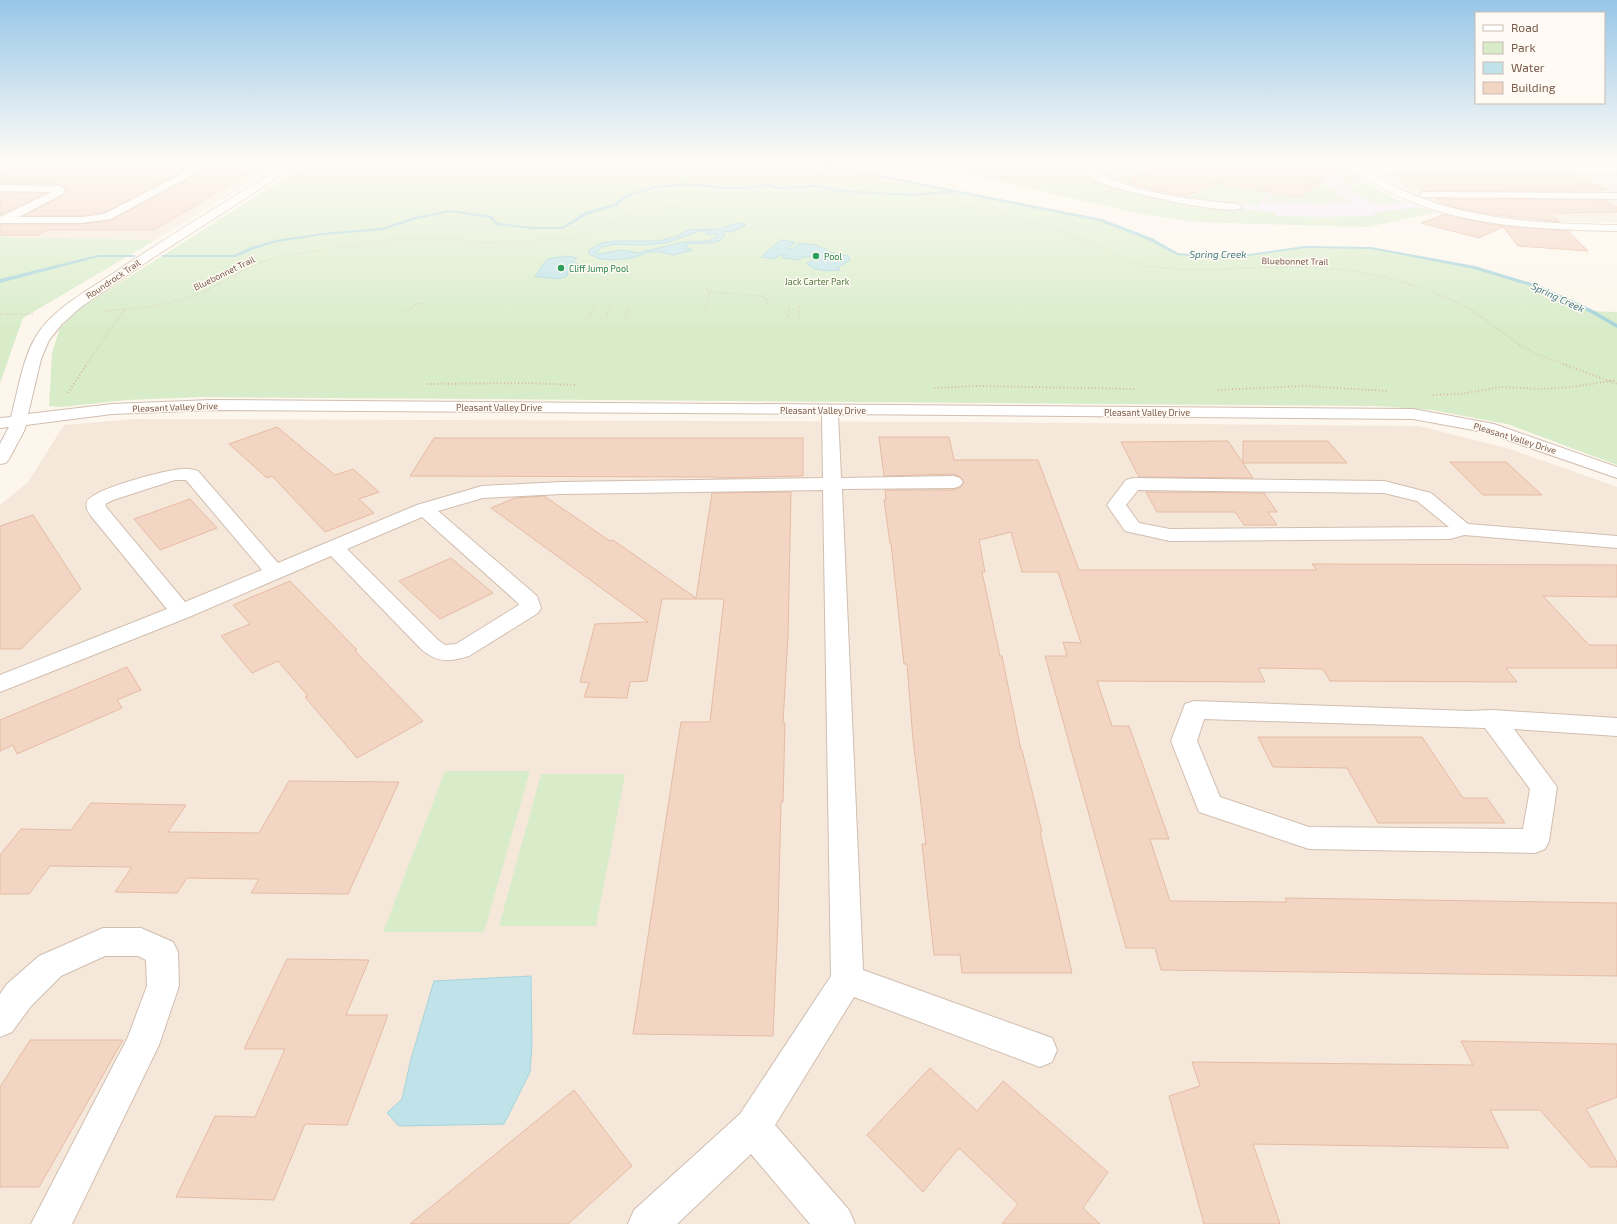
<svg xmlns="http://www.w3.org/2000/svg" width="1617" height="1224" font-family="'Exo 2',sans-serif">
<style>
.residential{fill:#f5e8da}
.education{fill:#f3e8fa}
.green{fill:#d8ecc9}
.water{fill:#bfe3e8;stroke:#a5d3da;fill-rule:evenodd}
.lines{fill:none;stroke-linecap:round;stroke-linejoin:round}
.stream{fill:#a5d3da;fill-rule:evenodd}
.building{fill:#f3d5c3;stroke:#e6bba3}
.minor-casing{stroke:#d1beb0;stroke-width:2}
.path-far2{stroke:#d9b8a5;stroke-width:1;stroke-dasharray:0.5 1.5;stroke-linecap:butt}
.path-far1{stroke:#d9b8a5;stroke-width:1.5;stroke-dasharray:0.5 2;stroke-linecap:butt}
.path{stroke:#d9b8a5;stroke-width:2;stroke-dasharray:1 2.5;stroke-linecap:butt}
.minor{fill:#fff;fill-rule:evenodd}
.leisure-dot{fill:#2e9e5b;stroke:#fffaf3;stroke-width:1.5}
.labels{text-anchor:middle;dominant-baseline:central;stroke-width:3;stroke-linejoin:round;paint-order:stroke}
.far-leisure-label{font-size:9px;fill:#27864d;stroke:#fffaf3;text-anchor:start}
.far-street-label{font-size:9px;fill:#7a5c4d;stroke:#fffaf3}
.far-park-label{font-size:9px;fill:#537a41;stroke:#fffaf3}
.far-water-label{font-size:10px;font-style:italic;fill:#437c86;stroke:#fffaf3}
</style>
<rect width="100%" height="100%" fill="#fdf6ec"/>
<path class="residential" d="M0,160H288L155,240L0,237Z
M1357,160H1617V223L1539,221L1499,216L1450,206L1411,192Z
M135,419L962,422L1419,426L1510,449L1617,487V1224H0V505L28,482L64,425Z"/>
<path class="education" d="M930,160H1327L1370,187L1398,200L1436,212L1368,227L1197,222L1140,214L999,181Z"/>
<path class="green" d="M313,160H879L883,180L939,187L1100,220L1150,239L1177,254L1203,256L1249,255L1305,247L1371,248L1475,268L1539,287L1591,311L1617,312V465L1507,424L1432,410L1377,406L202,397L127,400L61,407L49,406L52,353L60,328L80,308Z
M953,160H1002L1032,168L1080,174L1110,186L1214,206L1273,212L1276,216L1321,217L1376,216L1372,213L1419,207L1436,212L1368,227L1197,222L1140,214L999,181L941,164Z
M1008,160H1075L1078,167C1066,177 1023,165 1008,160Z
M1306,160H1331L1364,181L1346,185L1342,182L1349,181L1325,166L1311,164Z
M1094,161H1103L1149,171L1131,180L1135,181L1127,185L1111,181L1110,177L1105,174L1099,175L1090,165V162Z
M1321,182L1350,202C1342,204 1335,201 1326,202L1329,204L1265,201L1275,194L1299,197Z
M1363,182H1365L1384,193L1401,201C1381,211 1362,198 1346,187L1354,186Z
M1216,183L1272,193C1258,204 1203,199 1186,197L1192,193L1197,194Z
M1264,198L1259,202L1260,206L1209,200L1244,201Z
M0,237L155,240L23,318L0,383Z
M445,771H530L484,932H383Z
M541,774H625L596,926H499Z"/>
<path class="water" d="M739,223L746,225L732,232L722,231L725,235C719,247 699,242 688,244L686,247L692,250L673,255L660,252H648L636,257L615,260L600,259L589,254V250L602,243L615,241H659L677,236L688,230L718,229ZM699,231H709L705,234H716L718,236L709,241L684,242L637,253L622,250L599,254L597,252L602,247L614,244L642,245L666,243Z
M781,240L795,242L788,249H792L799,243L817,245L816,246L826,249V251L848,256L850,258L849,261L838,267L840,270C829,271 814,272 807,263L815,259L812,257H803L799,260L782,258L784,255H780L774,259L761,257Z
M566,256L577,258L572,262L582,265L581,267L568,271L567,276C557,281 547,277 535,277L547,259Z
M531,976L532,1045L530,1072L504,1124L399,1126L387,1113L402,1099L411,1059L434,981Z"/>
<g class="lines">
<path class="stream" d="M823,160H830L826,162L831,168L864,172L1102,219L1152,238L1178,253L1203,255L1249,254L1305,246L1371,247L1475,266L1541,286L1593,310L1617,324V328L1589,312L1537,288L1474,269L1371,249L1305,248L1249,256L1203,257L1177,255L1148,240L1099,221L952,192L950,193L912,196L838,192L818,187L779,189L767,186L746,189H726L687,185L656,188L627,197L617,206L589,214L563,229H532L497,225L489,218L450,212L417,219L383,230L323,235L277,242L255,249L235,257H163L161,256L163,255H234L251,247L276,240L323,233L382,228L414,217L450,210L492,216L498,223L532,227H562L585,212L613,204L625,195L656,186L687,183L726,187H746L767,184L779,187L818,185L838,190L912,194L948,191L864,174L830,170Z
M98,255H134L136,256L134,257H98L0,283V279Z"/>
</g>
<path class="building" d="M91,160H184L270,161L154,230H48L38,235H0V224H82L111,220L210,167L204,162L90,161Z
M1159,160H1275L1339,171L1299,197L1215,183L1196,193L1192,192L1185,196L1129,184L1135,181L1130,180L1159,166Z
M1378,160H1542L1551,164H1384Z
M10,170H185L104,213L82,216H24L64,195L65,188L59,184H0V175Z
M1398,174H1571L1607,190L1424,191Z
M0,192L46,193L0,215Z
M1436,199L1603,200L1617,207V212L1550,213L1559,222L1553,221L1489,214L1458,208L1442,203Z
M1445,214L1488,224L1568,231L1588,251L1518,246L1503,227L1479,238L1421,223Z
M277,427L335,475L353,469L379,492L359,499L374,513L325,532L272,476L267,478L229,444Z
M879,437H949L954,460H1038L1079,570H1317L1312,564L1617,565V597L1543,596L1589,645H1617V668H1506L1517,682L1330,681L1323,669L1258,668L1265,682L1097,681L1112,726H1129L1169,839H1150L1170,901L1287,902L1285,898L1617,903V976L1161,970L1155,948H1126L1045,656H1067L1063,642L1081,643L1058,572H1022L1011,532L979,540L985,572H982L1000,656H1002L1021,750H1022L1042,832H1040L1072,973H962L960,955H934L922,844H926L913,740L907,664H904L891,543H890L884,500H886L885,490H954L961,487L964,482L960,477L954,474L884,476Z
M434,438H803V476L714,478L715,477L410,476Z
M1228,441L1243,463V441H1328L1347,463H1243L1253,478L1139,477L1121,442Z
M1450,462H1506L1542,495H1483Z
M791,492L788,636L783,723H785L783,802H781L778,920L773,1036L633,1034L681,722H710L724,599H662L647,681L630,682L627,698L584,697L589,683L580,682L595,624L648,622L491,508L515,498L544,496L610,541L613,540L696,598L712,493Z
M1146,492L1264,493L1277,512H1268L1277,525H1244L1235,512H1157Z
M190,499L217,528L160,550L134,519Z
M33,515L81,589L21,649H0V526Z
M451,558L493,593L440,619L399,581Z
M290,581L357,650L355,651L423,721L357,758L305,697L308,696L278,661L252,673L221,636L250,624L233,605Z
M127,667L141,690L117,700L122,708L17,754L13,745L0,751V720Z
M1258,737H1422L1463,798H1487L1505,823H1378L1347,768L1273,767Z
M289,781L399,782L348,894L251,893L259,879L187,878L177,893L115,892L132,867L50,866L29,894H0V855L21,829L71,830L91,803L186,805L168,832L259,833Z
M287,959L369,960L346,1015H388L347,1125L305,1124L274,1200L176,1197L215,1116L255,1117L285,1049H244Z
M30,1040H123L39,1187H0V1087Z
M1461,1041L1617,1044V1097L1586,1109L1617,1162V1167H1590L1540,1110H1490L1509,1148L1253,1144L1280,1224H1204L1169,1096L1200,1086L1192,1062L1473,1065Z
M930,1068L977,1111L1003,1081L1108,1172L1083,1208L1100,1224H1002L1018,1204L959,1148L923,1192L867,1135Z
M574,1090L632,1166L568,1224H410Z"/>
<g class="lines">
<g class="minor-casing">
<path id="minor" d="M294,160H305L151,259L81,307L62,324L49,340L41,359L28,414L112,404L212,400L1413,409L1494,424L1617,467V478L1484,432L1413,419L838,414L841,478L954,476L960,478L963,482L960,486L954,488L842,489L863,970L1052,1038L1057,1050L1052,1062L1040,1067L854,997L775,1125L849,1210L855,1224H810L751,1154L677,1224H628L634,1210L740,1114L831,976L823,490L561,494L483,498L438,511L537,596L541,608L538,613L469,656C449,662 439,663 422,650L331,556L189,617L0,692V675L167,609L91,516C88,512 85,507 87,502C91,489 169,469 183,469C188,468 193,470 198,471L278,563L417,505L482,486L561,482L823,478L822,414L212,410L112,414L26,425L24,431L9,459L6,463L0,464V444L9,427L0,428V418L11,417C18,391 22,361 35,338C52,309 87,291 114,273C173,233 234,197 294,160ZM175,480H186L262,570L185,602L106,507L105,504L113,500ZM422,517L518,603L519,605L456,644L445,645L438,640L347,549Z
M1077,160H1086C1107,192 1200,200 1237,204L1242,207C1233,218 1118,190 1101,183C1090,178 1083,171 1077,160Z
M1340,160H1351L1360,166H1617V172H1369C1443,219 1532,224 1617,225V231C1533,230 1440,226 1367,179C1358,174 1347,168 1340,160Z
M0,162L204,163L209,166L111,219L82,223H0V217L52,192L0,191V185L59,186L64,189L63,194L18,217H82L104,214L191,169L0,168Z
M1425,192L1617,193V199L1421,197L1420,195L1421,193Z
M1133,478L1384,481L1431,493L1468,524L1617,536V548L1464,535L1450,539L1170,541L1125,531L1107,505L1126,480ZM1138,490L1384,493L1417,501L1449,527L1170,529L1139,523L1126,505Z
M1194,701L1469,711L1492,710L1617,718V736L1514,729L1557,787L1549,841L1545,849L1535,853L1309,849L1199,812L1171,741L1185,704ZM1204,719L1485,728L1530,789L1523,829L1309,827L1220,797L1197,741Z
M103,928H141L173,942L178,952L179,986L159,1045L72,1224H31L128,1037L147,986L146,960L138,956H105L61,976L31,1006L12,1032L0,1037V994L7,984L39,956Z"/>
</g>
<path class="path-far2" d="M795,160L803,172L905,186L939,203
M1005,160L1032,167L1065,171
M1269,197L1262,202L1301,204L1353,202C1344,196 1331,184 1321,181C1312,179 1300,182 1294,174L1301,172L1285,160
M1253,199L1269,197L1275,193
M1351,203L1355,206
M1370,213L1390,211
M317,251L410,237H440L480,243L561,239L581,235L625,216L649,210L708,201L780,204L870,202L956,204L975,207L1057,229L1108,251"/>
<path class="path-far1" d="M1106,250L1144,266L1187,270L1291,267L1324,268L1353,271L1393,279L1431,291L1470,309L1520,345L1537,354L1566,365
M710,292L762,296L768,300L766,305
M799,306V317
M705,310L710,292L706,289
M104,311C134,308 163,307 191,297C216,288 236,272 260,263C280,255 302,253 323,250
M0,314H33
M406,314L415,304H423
M590,315L595,305
M607,315L611,305
M625,316L630,305
M788,317L789,305
M86,365L125,309"/>
<path class="path" d="M1563,364L1617,384
M427,384L526,383L576,385
M934,388L976,386L1137,389
M1218,390L1303,386L1388,391
M68,393L87,364
M1433,395L1461,394L1501,387L1541,389L1571,387L1617,380"/>
<use href="#minor" class="minor"/>
</g>
<linearGradient id="sky" x2="0" y2="1"><stop stop-color="#97c7e8"/><stop offset="0.48" stop-color="#fefbf6"/><stop offset="1" stop-color="#fefbf6" stop-opacity="0"/></linearGradient>
<rect width="1617" height="332" fill="url(#sky)"/>
<g class="leisure-dot">
<circle cx="816" cy="256" r="4"/>
<circle cx="561" cy="268" r="4"/>
</g>
<g class="labels">
<g class="far-leisure-label">
<text x="824" y="256">Pool</text>
<text x="569" y="268">Cliff Jump Pool</text>
</g>
<g class="far-street-label">
<text transform="translate(1295 261) rotate(1)">Bluebonnet Trail</text>
<text transform="translate(224 273) rotate(-26)">Bluebonnet Trail</text>
<text transform="translate(113 279) rotate(-34)">Roundrock Trail</text>
<text transform="translate(175 407) rotate(-2)">Pleasant Valley Drive</text>
<text x="499" y="407">Pleasant Valley Drive</text>
<text x="823" y="410">Pleasant Valley Drive</text>
<text x="1147" y="412">Pleasant Valley Drive</text>
<text transform="translate(1515 438) rotate(17)">Pleasant Valley Drive</text>
</g>
<g class="far-park-label">
<text x="817" y="281">Jack Carter Park</text>
</g>
<g class="far-water-label">
<text x="1218" y="254">Spring Creek</text>
<text transform="translate(1558 297) rotate(25)">Spring Creek</text>
</g>
</g>
<rect x="1475" y="12" width="130" height="92" fill="#fffaf3" stroke="#cabbb1"/>
<rect x="1483" y="25" width="20" height="6" fill="#ffffff" stroke="#cabbb1"/>
<text x="1511" y="32" font-size="12" fill="#7a5c4d">Road</text>
<rect x="1483" y="42" width="20" height="12" fill="#d8ecc9" stroke="#cabbb1"/>
<text x="1511" y="52" font-size="12" fill="#7a5c4d">Park</text>
<rect x="1483" y="62" width="20" height="12" fill="#bfe3e8" stroke="#cabbb1"/>
<text x="1511" y="72" font-size="12" fill="#7a5c4d">Water</text>
<rect x="1483" y="82" width="20" height="12" fill="#f3d5c3" stroke="#cabbb1"/>
<text x="1511" y="92" font-size="12" fill="#7a5c4d">Building</text>
</svg>
